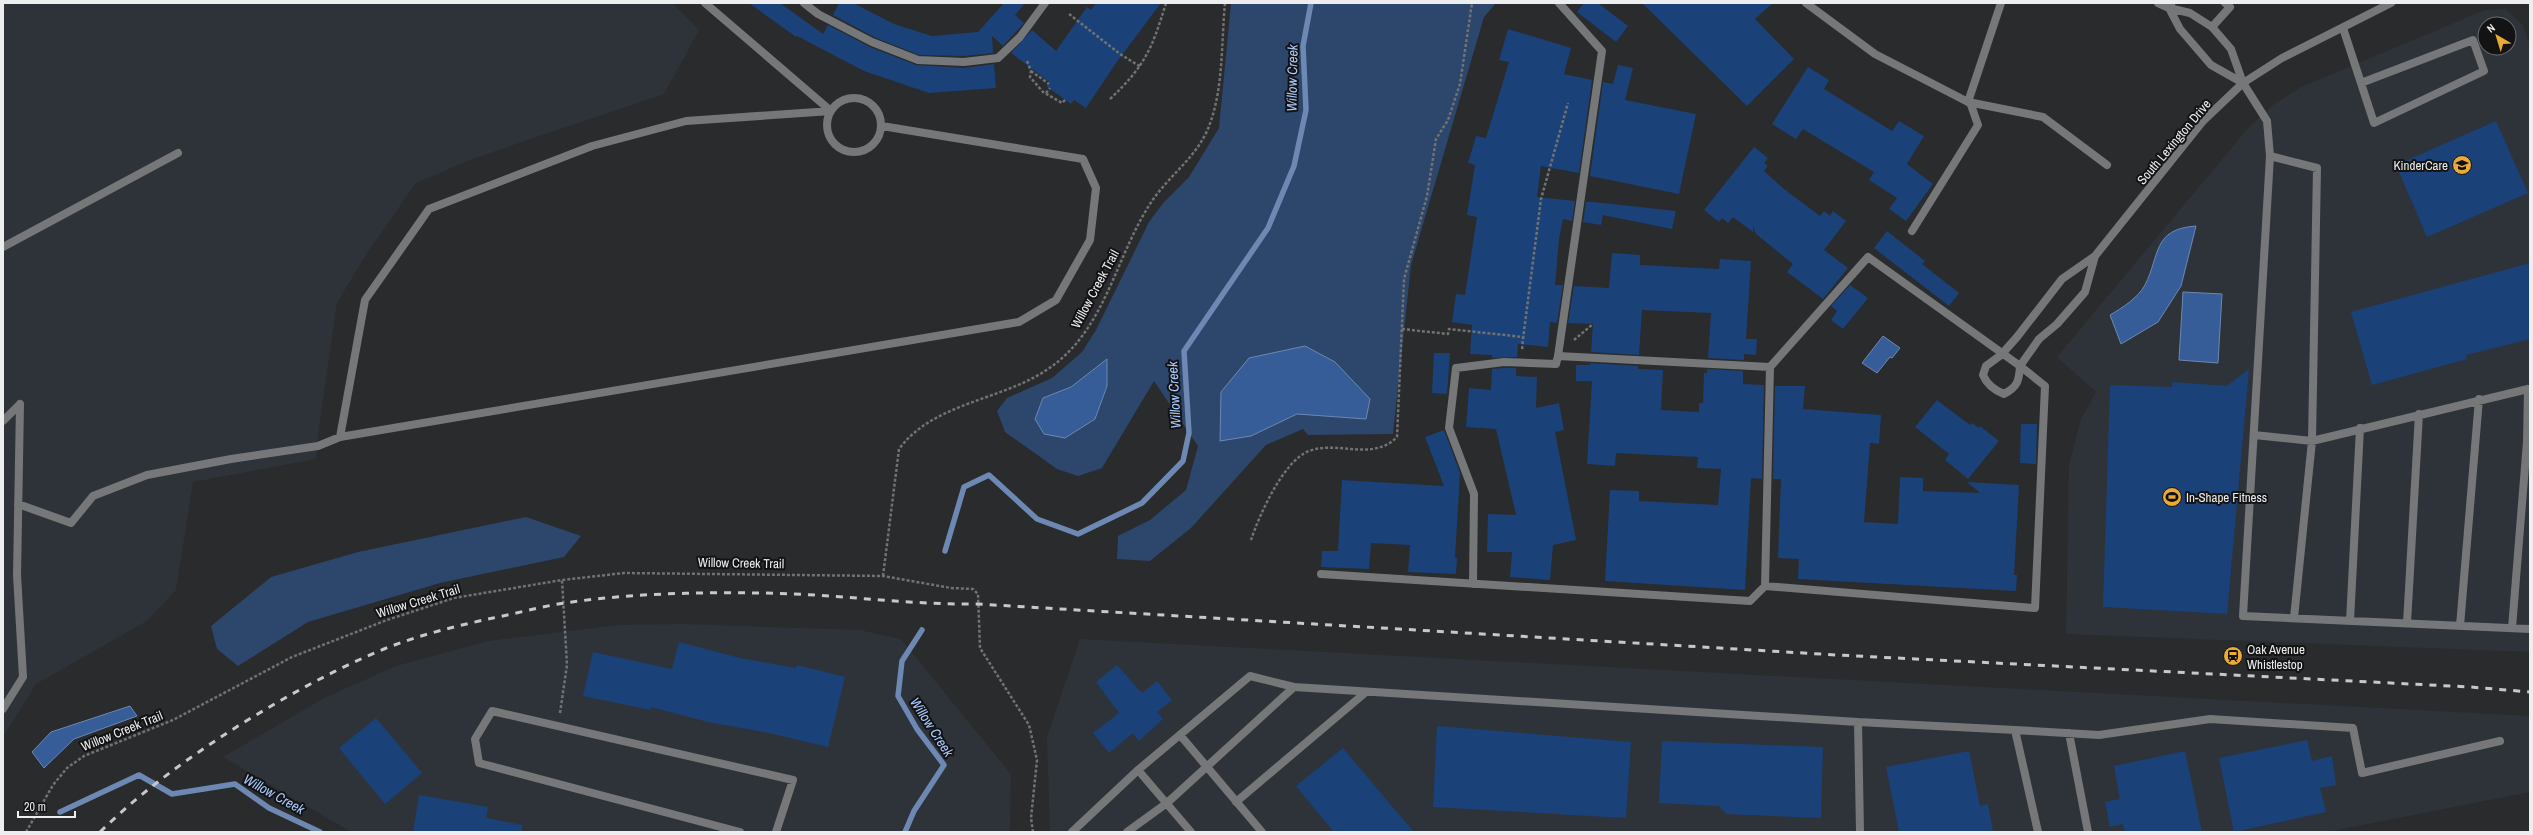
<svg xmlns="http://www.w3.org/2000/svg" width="2533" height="835" font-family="'Archivo Narrow',sans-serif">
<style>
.built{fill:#2e333a;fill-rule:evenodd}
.green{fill:#2d466b}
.water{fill:#365d97;stroke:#6d88b2}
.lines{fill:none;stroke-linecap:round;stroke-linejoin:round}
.stream{stroke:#6d88b2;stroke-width:5.5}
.building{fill:#1b4179}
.path{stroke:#707274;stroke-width:2.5;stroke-dasharray:3 2;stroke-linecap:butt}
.lane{stroke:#767778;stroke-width:8}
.street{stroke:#767778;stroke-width:8}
.rail{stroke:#c7c8ca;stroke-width:3;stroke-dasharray:7 7;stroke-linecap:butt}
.labels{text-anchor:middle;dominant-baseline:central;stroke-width:4;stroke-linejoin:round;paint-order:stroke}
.street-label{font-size:13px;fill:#edeef0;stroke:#131314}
.poi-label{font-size:13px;fill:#edeef0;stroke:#131314;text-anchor:start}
.water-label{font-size:14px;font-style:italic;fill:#a9cbfe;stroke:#131314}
</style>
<rect width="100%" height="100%" fill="#292b2d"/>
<path class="built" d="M3,3H672L699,30L664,94L472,159L416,183L365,256L337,303L318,434L316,459L193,482L176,590L147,621L36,684L3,737Z
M2506,9L2523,26L2530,45V652L2066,634L2069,465L2081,419L2096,392L2057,357L2249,127L2273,105L2299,88L2485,10ZM2485,24H2509V48H2485Z
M685,624L860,630L901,639L1011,774L1010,832H351L223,757L324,698L396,666L488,641L618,625Z
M1080,639L2530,716V792L2327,832H1050L1047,737Z"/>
<path class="green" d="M1231,3H1496L1484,17L1411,265L1393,434L1308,435L1303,429L1266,445L1191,528L1150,561L1117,559L1118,536L1150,520L1186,490L1198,446L1154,381L1102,468L1078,476L1057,469L1005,432L997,411L1007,398L1052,378L1082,352L1096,330L1149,222L1164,202L1189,177L1219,128Z
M526,517L581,536L564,557L440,583L308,622L238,666L217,649L211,626L271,577L358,552Z"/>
<path class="water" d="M2196,226L2181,286L2158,322L2121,344L2110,315C2122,308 2138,298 2145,285C2160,256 2152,229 2196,226Z
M2183,292L2222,294L2218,363L2179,360Z
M1883,336L1900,348L1892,358L1890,357L1877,373L1862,363Z
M1305,346L1335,362L1370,399L1366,419L1297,414L1251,436L1220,441L1221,392L1249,358Z
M1107,359V386L1095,419L1065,438L1044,434L1035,419L1043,398L1071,387Z
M130,706L137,716L74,739L44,768L32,752L51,732Z"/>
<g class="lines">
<path class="stream" d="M945,551L964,487L989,475L1037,519L1078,534L1142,503L1183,461L1189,433L1184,351L1268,228L1294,166L1306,110L1303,46L1311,3
M60,812L139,775L172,794L235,784L269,808L320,832
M905,832L914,811L944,765L917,729L898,696L902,661L922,630"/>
</g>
<path class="building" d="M749,3H780L823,34L828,25L870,47L916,65L964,68L994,64L996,88L929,93L864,71L797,36L796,37Z
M839,3H853L894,24L932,36L978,32L1004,3H1025L1015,15L1024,23L1003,46L992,36L993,53L964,56L919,55L874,37L833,15Z
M1096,3H1161L1116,63L1086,108L1074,100L1071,104L1046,86L1049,82L1011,53L1032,30L1056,51L1087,7L1091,10Z
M1584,3H1598L1628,26L1616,42L1577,12Z
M1642,3H1773L1755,19L1794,59L1747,106Z
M1508,29L1571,48L1564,74L1592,80L1579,173L1541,166L1537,197L1575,201L1572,221L1563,219L1559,239L1555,285H1563L1557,323L1550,322L1548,347L1518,344L1517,357L1492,358V355L1470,354L1472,325L1452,322L1456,294L1465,295L1477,217L1467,215L1475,165L1468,163L1476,136L1486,138L1509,62L1499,60Z
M1618,65L1633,68L1625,100L1696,114L1679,194L1590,176L1603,82L1613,84Z
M1808,67L1829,80L1824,89L1892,131L1899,121L1924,136L1907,164L1933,184L1906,221L1889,209L1897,198L1869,180L1874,172L1803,129L1796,139L1772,124Z
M2496,121L2528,193L2427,237L2396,165Z
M1754,147L1768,158L1764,163L1768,166L1764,171L1784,189L1820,216L1824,211L1830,216L1833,211L1846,221L1824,250L1848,268L1823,299L1787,272L1793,264L1756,234L1753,226V232L1733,217L1728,223L1722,218L1719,222L1704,210Z
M1586,202H1594L1676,211L1672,229L1603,215L1601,225L1583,222Z
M1887,231L1925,261L1922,264L1959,293L1949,306L1874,248Z
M1612,253L1640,255V265L1719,269L1720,259L1751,261L1746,339H1757L1756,355L1744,354V360L1708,358L1711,313L1642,310L1639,355L1591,352L1593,324L1568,323L1574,286L1609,288Z
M2530,263V339L2466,355L2467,359L2372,385L2351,312Z
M1850,285L1868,298L1843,329L1831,320L1837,311L1831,306Z
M1434,353H1450L1447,394L1432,393Z
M1590,363L1638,366V369L1663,370L1661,410L1699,412V403H1703L1704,373H1707V369L1743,371V384L1764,385L1762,479L1751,478L1745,590L1605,581L1610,490L1639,491V501L1718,505L1721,469L1697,468L1698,457L1616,453L1615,466L1587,464L1592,381H1576V365H1590Z
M1504,368H1516V376L1537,377L1536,408L1559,403L1564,430L1555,432L1576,540L1553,545L1550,580L1510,577L1512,552H1487L1488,514L1516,515L1496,429L1466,427L1469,388L1491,390L1492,369Z
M2249,369L2227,614L2103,607L2110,385L2172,387V382L2227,386Z
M1775,386H1805L1803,409L1881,415L1879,444L1870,443L1864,522L1898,524L1900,477L1923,478V491L1980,493L1967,482L2019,485L2014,575H2017L2016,591L1798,579L1799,559L1778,558L1781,479H1773Z
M1937,400L1970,425L1972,423L1979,428L1980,426L1999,441L1968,479L1945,460L1949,454L1915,427Z
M2021,424H2037L2036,464L2020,463Z
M1444,430L1460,473L1455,557L1457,558L1456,574L1408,572L1410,545L1371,543L1369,569L1321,567L1322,551H1338L1342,480L1444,486L1425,437Z
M679,642L740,658L796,668L797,665L845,677L828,747L769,733L708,722L651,707V710L583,696L593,652L672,669Z
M1117,665L1142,693L1157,681L1172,700L1157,712L1163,719L1139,741L1133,733L1109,753L1093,733L1119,713L1096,682Z
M376,718L422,773L385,804L339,748Z
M1437,726L1631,742L1626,818L1433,807Z
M2307,740L2312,761L2332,756L2336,785L2320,788L2326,812L2234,832L2219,758Z
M1662,741L1823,747L1821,818L1726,814L1719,806L1659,803Z
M1343,748L1390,804L1414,832H1334L1296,786Z
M1969,751L1980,806L1988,804L1993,832H1899L1886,767Z
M2185,751L2202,832H2125L2123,824L2110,827L2105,802L2120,799L2114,766Z
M419,795L488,807L486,818L522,825V832H413Z"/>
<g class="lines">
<path class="path" d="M1069,14L1120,54L1141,67
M1027,61L1031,71L1030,77L1043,92L1062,103L1066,99
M1031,71L1049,84
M1046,93L1050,88
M1110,99C1145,66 1152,49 1166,3
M1402,329L1448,334L1449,329L1523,337L1522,351
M1523,339L1541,199L1568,103
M1574,340L1593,324
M1251,540C1259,516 1283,461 1309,451C1338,440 1372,462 1397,437L1404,279L1427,196L1436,139L1448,120L1460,84L1472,3
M883,576L899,449C934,402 1001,401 1048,369C1105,331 1115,258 1150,204C1167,177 1193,161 1207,131C1224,92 1221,44 1225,3
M560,713L567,665L562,580
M26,832L53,785L67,768L84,756L173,720L292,657L387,620L454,598L562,580L624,573L883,576L951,588L973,589L978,594L980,648L1029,725L1037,760L1031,818L1033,832"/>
<path class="lane" d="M705,3L831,111L686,121L592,146L429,209L365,300L340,437L1019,322L1056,300L1090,240L1096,188L1083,159L882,126
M804,3L818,14L872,42L918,60L964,62L998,58L1020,37L1045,3
M1806,3L1875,54L1968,102L2001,3
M2158,3L2169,8L2171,5
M2212,27L2230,7L2225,3
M2343,28L2374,123L2484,71L2473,40L2361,83
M2243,83L2211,65L2180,29L2169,8L2190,13L2212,27L2231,49L2243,83L2267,121L2270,156L2243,616L2530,629
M827 125a27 27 0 1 1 54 0a27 27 0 1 1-54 0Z
M1968,102L2043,117L2107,165
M2270,156L2317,168L2312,441L2294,618
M1912,231L1978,125L1970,102
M3,247L178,153
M1558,356L1770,367
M2530,390L2528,389L2527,442H2530
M3,421L20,404
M2254,435L2312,441L2528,389
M18,504L71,523L93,496L147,475L231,459L318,446L340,437
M1321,574L1750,601L1765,586L1770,367L1868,257L2020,366
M1473,584L1474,494L1449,428L1456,368L1504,362L1556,364L1558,356L1602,51L1559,3
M1765,586L2035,608L2045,386L2020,366C2019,382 2017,387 2004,394C1994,390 1987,385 1983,375L1986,366L2001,355
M2350,621L2360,428
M2407,623L2419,414
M2460,626L2479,399
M2512,628L2527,442
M1294,687L1858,722L1860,832
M3,709L23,677L17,575L20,404
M1858,722L2015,730L2038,832
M2015,730L2099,735L2210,719L2353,728L2362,773L2500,741
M2069,733L2088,832
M1180,735L1262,832
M1236,802L1366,692
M740,832L479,763L475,739L492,711L793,780L776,832
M1072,832L1138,770L1191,832
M1127,832L1167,803L1294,687L1250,676L1138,770"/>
<path class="street" d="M2001,355L2017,337L2062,279L2095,256L2203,121L2243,83L2282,58L2391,3
M2020,366L2039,339L2057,324L2085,292L2095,256"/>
<path class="rail" d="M100,832C142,791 188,758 238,726C285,697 333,670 384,649C419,635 456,626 493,618C514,614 536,608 558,604C622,594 690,592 756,593C830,593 903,605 977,604L1837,655L2470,687L2530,692"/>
</g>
<defs>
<g id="school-disc" transform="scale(1)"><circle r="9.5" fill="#e9aa38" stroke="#131314"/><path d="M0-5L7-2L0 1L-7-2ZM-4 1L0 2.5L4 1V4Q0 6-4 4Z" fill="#111"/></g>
<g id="stadium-disc" transform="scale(1)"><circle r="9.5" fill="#e9aa38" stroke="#131314"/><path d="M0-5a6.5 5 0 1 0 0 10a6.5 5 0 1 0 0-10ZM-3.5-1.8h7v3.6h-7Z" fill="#111"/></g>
<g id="station-disc" transform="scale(1)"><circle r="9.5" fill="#e9aa38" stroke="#131314"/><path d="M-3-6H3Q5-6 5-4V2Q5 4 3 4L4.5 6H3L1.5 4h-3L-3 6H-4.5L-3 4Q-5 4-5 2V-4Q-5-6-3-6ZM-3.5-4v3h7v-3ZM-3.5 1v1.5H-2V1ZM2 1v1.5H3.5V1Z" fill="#111"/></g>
</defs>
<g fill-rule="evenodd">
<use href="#school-disc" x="2462" y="165"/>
<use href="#stadium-disc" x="2172" y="497"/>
<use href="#station-disc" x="2233" y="656"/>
</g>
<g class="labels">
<g class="street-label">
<text transform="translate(2174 142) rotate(-50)">South Lexington Drive</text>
<text transform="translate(1095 289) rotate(-62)">Willow Creek Trail</text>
<text transform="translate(741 563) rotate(1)">Willow Creek Trail</text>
<text transform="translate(418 601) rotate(-17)">Willow Creek Trail</text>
<text transform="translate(122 731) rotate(-22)">Willow Creek Trail</text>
</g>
<g class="poi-label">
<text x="2448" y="165" text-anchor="end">KinderCare</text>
<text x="2186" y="497">In-Shape Fitness</text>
<text x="2247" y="649">Oak Avenue<tspan x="2247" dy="15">Whistlestop</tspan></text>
</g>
<g class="water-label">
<text transform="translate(1292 78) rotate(-89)">Willow Creek</text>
<text transform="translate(1174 395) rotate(-93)">Willow Creek</text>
<text transform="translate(932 727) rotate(57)">Willow Creek</text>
<text transform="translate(274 794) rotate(29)">Willow Creek</text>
</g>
</g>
<rect width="2533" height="835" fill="none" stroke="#edeef0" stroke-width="8"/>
<g transform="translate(2497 36) rotate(322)"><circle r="19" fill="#131314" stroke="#6a6b6c"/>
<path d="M0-3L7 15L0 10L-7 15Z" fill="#e9aa38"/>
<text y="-6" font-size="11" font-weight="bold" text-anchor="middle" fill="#edeef0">N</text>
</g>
<path d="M18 811v6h57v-6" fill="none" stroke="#edeef0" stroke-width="2"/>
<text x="24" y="811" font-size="12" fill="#edeef0" stroke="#131314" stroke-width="3" paint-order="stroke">20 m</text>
</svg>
